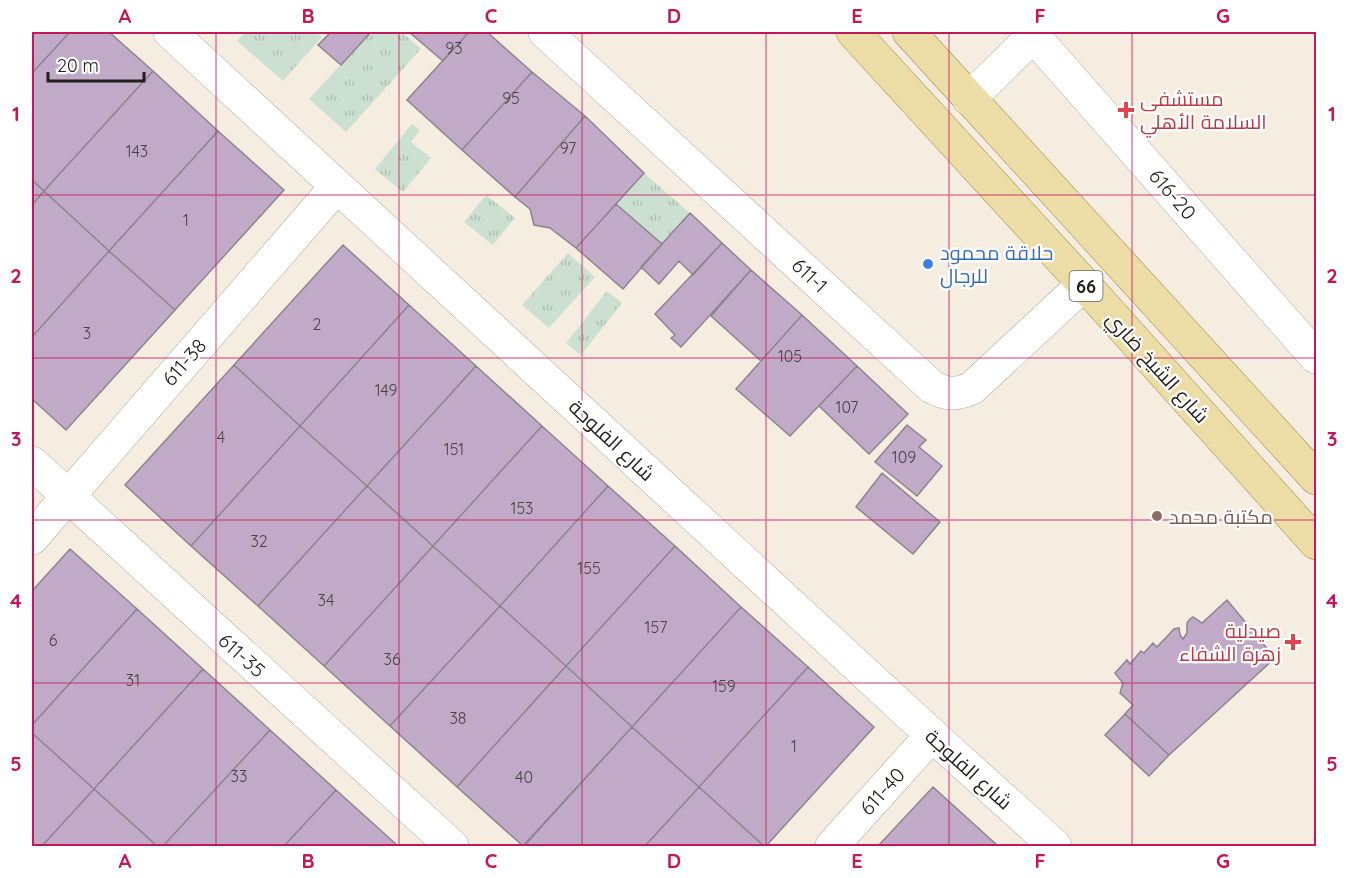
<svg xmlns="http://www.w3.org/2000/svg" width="1348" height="878" font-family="Quicksand,Cairo,sans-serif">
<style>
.grass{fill:url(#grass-tufts)}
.building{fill:#c0aac8;stroke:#8c848f;stroke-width:1.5}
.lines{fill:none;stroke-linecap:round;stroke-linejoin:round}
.minor-casing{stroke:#b2aa9e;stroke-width:34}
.major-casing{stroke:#9e8b4e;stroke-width:34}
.minor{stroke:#fff;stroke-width:33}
.major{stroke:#ecdca5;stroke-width:33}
.grid{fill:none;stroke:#c2185b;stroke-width:1.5;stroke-opacity:0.55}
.health-dot{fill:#e0444e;stroke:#fff;stroke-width:2}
.shop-dot{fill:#3f7fe0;stroke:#fff;stroke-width:2}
.education-dot{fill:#8d6e63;stroke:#fff;stroke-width:2}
.labels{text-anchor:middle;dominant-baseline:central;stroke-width:4.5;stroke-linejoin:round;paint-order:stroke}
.number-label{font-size:16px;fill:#4a4246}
.shield{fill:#fff;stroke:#65635f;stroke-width:1.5}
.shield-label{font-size:18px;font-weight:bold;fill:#23201b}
.health-label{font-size:20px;fill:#be3a42;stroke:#fff;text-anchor:start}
.street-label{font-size:20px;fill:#23201b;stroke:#fff}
.shop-label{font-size:20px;fill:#366cbe;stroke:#fff;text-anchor:start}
.education-label{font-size:20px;fill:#785e54;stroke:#fff;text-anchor:start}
.neatline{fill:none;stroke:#c2185b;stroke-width:2}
.grid-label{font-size:20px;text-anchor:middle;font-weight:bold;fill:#c2185b}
</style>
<defs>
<pattern id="grass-tufts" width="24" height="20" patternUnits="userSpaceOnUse" patternTransform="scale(1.5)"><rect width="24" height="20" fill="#cbe0d1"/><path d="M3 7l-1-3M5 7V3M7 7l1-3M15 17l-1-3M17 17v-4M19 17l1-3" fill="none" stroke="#aec0b3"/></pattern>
</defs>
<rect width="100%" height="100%" fill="#f6ede1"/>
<path class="grass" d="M245,32H316L322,37L283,81L237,41Z
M371,32H402L421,49L346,132L309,99Z
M412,124L420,130L411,142L431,158L403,192L375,169Z
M644,173L690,213L662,244L616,204Z
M486,195L515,218L493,245L464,222Z
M568,253L595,277L549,328L522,305Z
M607,291L622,303L581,355L566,343Z"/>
<path class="building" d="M32,32H70L32,73Z
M70,32H109L153,71L44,191L32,180V73Z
M331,32H371L341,65L318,45Z
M409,32H469L443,61Z
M469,32H487L532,72L462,150L407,100Z
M153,71L218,131L109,251L44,191Z
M532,72L585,116L515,197L462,150Z
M585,116L644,173L576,248L550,228L534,225L530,209L515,197Z
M218,131L284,190L175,310L109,251Z
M32,180L44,191L32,205Z
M44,191L109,251L32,337V205Z
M616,204L662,244L623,289L576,248Z
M690,213L722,243L693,275L679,261L659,284L641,267Z
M722,243L751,270L681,347L671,338L675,335L655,314Z
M343,245L409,305L300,426L234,365Z
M109,251L175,310L66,430L32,399V337Z
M751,270L802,315L761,361L711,316Z
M409,305L476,366L367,486L300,426Z
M802,315L857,366L790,436L736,389Z
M234,365L300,426L191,546L125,485Z
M476,366L542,426L433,546L367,486Z
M857,366L908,414L869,454L819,406Z
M907,425L926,440L919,447L942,466L917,496L875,462Z
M300,426L367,486L258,606L191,546Z
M542,426L608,486L500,606L433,546Z
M882,473L940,522L913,554L856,507Z
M367,486L433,546L324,666L258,606Z
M608,486L675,546L566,666L500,606Z
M433,546L500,606L390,726L324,666Z
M675,546L741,607L632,727L566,666Z
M70,549L137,609L32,725V591Z
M1227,600L1275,658L1169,755L1125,714L1133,705L1120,693L1123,683L1115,673L1127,660L1130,664L1141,651L1144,653L1153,643L1157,647L1174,629L1179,628L1180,635L1183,639L1187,633V623L1190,619L1193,617L1202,623Z
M500,606L566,666L457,787L390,726Z
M741,607L808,667L699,787L632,727Z
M137,609L203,669L94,789L32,733V725Z
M566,666L632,727L523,846L457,787Z
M808,667L874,727L766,846H764L699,787Z
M203,669L270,730L163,846H157L94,789Z
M1125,714L1169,755L1149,776L1105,735Z
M632,727L699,787L645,846H524Z
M270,730L336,790L284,846H163Z
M32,733L94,789L42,846H32Z
M699,787L764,846H645Z
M933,787L998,846H878Z
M94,789L157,846H42Z
M336,790L398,846H284Z"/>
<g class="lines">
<g class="minor-casing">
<path id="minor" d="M170,32L932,735L1055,846
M545,32L932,387C947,395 956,395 972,388L1084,284
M1030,32L1316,357
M969,99L1037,32
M32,463L452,846
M32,538L337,186
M832,846L932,735"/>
</g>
<g class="major-casing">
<path id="major" d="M853,32L1084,284L1316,543
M909,32L1316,478"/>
</g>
<use href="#minor" class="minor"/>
<use href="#major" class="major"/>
</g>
<path class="grid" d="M216,32V846M399,32V846M582,32V846M766,32V846M949,32V846M1132,32V846M32,195H1316M32,358H1316M32,520H1316M32,683H1316"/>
<g class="health-dot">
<path d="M1123 101h6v6h6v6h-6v6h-6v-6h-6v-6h6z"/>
<path d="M1290 633h6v6h6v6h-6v6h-6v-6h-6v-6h6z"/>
</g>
<circle class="shop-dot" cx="928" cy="264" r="6"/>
<circle class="education-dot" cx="1157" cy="516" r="6"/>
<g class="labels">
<g class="number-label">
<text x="454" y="48">93</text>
<text x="511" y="98">95</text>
<text x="568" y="148">97</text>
<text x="137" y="151">143</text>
<text x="186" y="220">1</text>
<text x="317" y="324">2</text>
<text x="87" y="333">3</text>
<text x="790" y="356">105</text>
<text x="386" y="390">149</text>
<text x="847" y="407">107</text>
<text x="221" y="437">4</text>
<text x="454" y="449">151</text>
<text x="904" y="457">109</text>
<text x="522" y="508">153</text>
<text x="259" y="541">32</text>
<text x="589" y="568">155</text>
<text x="326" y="600">34</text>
<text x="656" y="627">157</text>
<text x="53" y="640">6</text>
<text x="392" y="659">36</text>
<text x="133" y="680">31</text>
<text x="724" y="686">159</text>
<text x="458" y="718">38</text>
<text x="794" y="746">1</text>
<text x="239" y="776">33</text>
<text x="524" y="777">40</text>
</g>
<rect class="shield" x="1069.5" y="271" width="33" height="30" rx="4.5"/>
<g class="shield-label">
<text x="1086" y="286">66</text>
</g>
<g class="health-label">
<text x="1140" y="98">مستشفى<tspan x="1140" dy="23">السلامة الأهلي</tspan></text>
<text x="1281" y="630" text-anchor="end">صيدلية<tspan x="1281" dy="23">زهرة الشفاء</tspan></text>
</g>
<g class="street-label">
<text transform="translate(1173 194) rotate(49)">616-20</text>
<text transform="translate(810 275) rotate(43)">611-1</text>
<text transform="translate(184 362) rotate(-49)">611-38</text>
<text transform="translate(1158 367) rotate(48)">شارع الشيخ ضاري</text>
<text transform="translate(612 440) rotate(43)">شارع الفلوجة</text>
<text transform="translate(242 655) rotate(42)">611-35</text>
<text transform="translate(969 769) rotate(42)">شارع الفلوجة</text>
<text transform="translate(882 791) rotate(-48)">611-40</text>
</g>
<g class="shop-label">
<text x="940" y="252">حلاقة محمود<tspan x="940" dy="23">للرجال</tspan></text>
</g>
<g class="education-label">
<text x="1169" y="516">مكتبة محمد</text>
</g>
</g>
<rect width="1348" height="878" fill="none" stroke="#ffffff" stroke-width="66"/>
<path d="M48 72v9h96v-9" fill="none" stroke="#23201b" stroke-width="3"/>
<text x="57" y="72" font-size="18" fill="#23201b" stroke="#ffffff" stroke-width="4.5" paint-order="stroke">20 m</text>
<rect x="33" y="33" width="1282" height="812" class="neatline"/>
<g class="grid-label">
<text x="125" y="23">A</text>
<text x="308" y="23">B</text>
<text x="491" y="23">C</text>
<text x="674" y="23">D</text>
<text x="857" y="23">E</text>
<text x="1040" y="23">F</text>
<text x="1223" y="23">G</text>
<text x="16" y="121">1</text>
<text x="1332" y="121">1</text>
<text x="16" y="283">2</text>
<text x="1332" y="283">2</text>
<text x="16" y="446">3</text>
<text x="1332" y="446">3</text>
<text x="16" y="608">4</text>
<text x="1332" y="608">4</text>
<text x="16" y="771">5</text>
<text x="1332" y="771">5</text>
<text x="125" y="868">A</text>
<text x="308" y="868">B</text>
<text x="491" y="868">C</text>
<text x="674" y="868">D</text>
<text x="857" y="868">E</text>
<text x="1040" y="868">F</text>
<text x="1223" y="868">G</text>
</g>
</svg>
